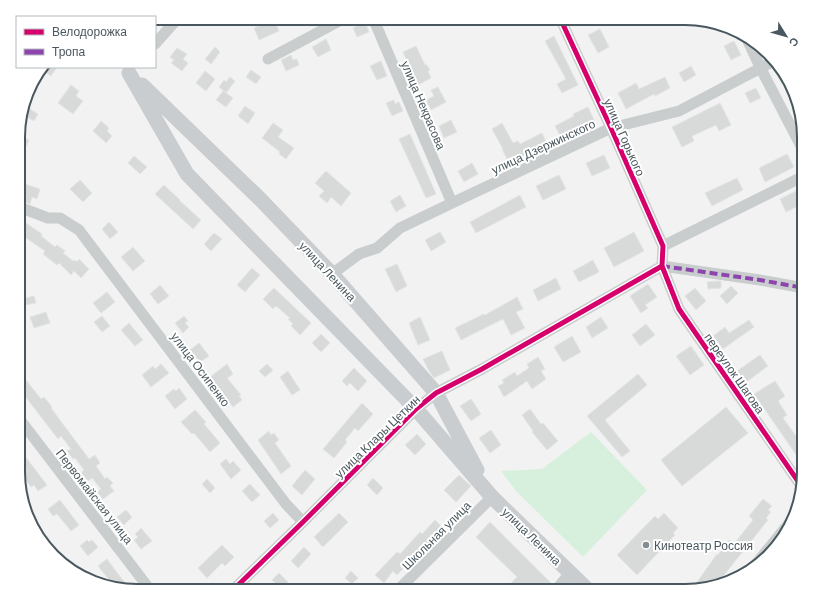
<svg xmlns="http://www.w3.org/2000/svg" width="822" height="609" font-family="Barlow,sans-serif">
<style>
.green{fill:#d7f0dd}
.building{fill:#d8dada;stroke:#e3e4e5}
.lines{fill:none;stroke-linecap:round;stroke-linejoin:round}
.street{stroke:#c9cdce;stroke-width:11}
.secondary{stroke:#cacdcf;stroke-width:15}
.quiet{stroke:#8e44ad;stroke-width:4;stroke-dasharray:8 4;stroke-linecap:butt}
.cycleway-casing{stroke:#fff;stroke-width:8}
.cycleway{stroke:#d6006c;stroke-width:5}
.poi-dot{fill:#848d92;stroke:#fff;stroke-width:1.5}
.labels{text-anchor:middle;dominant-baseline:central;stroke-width:4;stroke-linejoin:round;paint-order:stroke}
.street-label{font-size:12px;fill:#49575e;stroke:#fff}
.poi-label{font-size:12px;fill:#49575e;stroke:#fff;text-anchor:start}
.rim{fill:none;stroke:#49575e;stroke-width:2}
</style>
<rect width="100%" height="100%" fill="#f2f2f2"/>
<path class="green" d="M591,432L647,490L583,557L516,491L501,471L542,469Z"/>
<path class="building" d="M532,18H551L536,26Z
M274,19L279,31L259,40L254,28Z
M365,22L369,32L357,37L353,28Z
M600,29L609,47L598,53L588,35Z
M554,36L578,85L562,93L557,84L566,79L545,41Z
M326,39L331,50L318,57L312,47Z
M734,41L741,55L731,60L724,46Z
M416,46L425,65L426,64L430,70L428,71L431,78L418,85L403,52Z
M215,47L220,52L211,64L205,59Z
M177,48L187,54L183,59L188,63L182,71L171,63L174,60L170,57Z
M291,55L293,60L297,59L299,65L286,71L281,60Z
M381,61L387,76L377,80L370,66Z
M691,66L696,75L684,82L679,73Z
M42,67H57L51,76L41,69Z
M251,70L261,77L256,84L246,77Z
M205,71L215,79L206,91L196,83Z
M230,77L235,81L226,93L219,87L224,80L226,82Z
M665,77L670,88L655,96L654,94L626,109L618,93L636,83L639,89Z
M71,85L79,91L76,96L83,101L73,114L58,103Z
M438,87L446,102L431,110L426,100L434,96L431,90Z
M756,88L761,98L750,103L745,93Z
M223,91L233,98L226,107L216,100Z
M394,100L395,104L399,102L403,111L392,116L386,103Z
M720,103L731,125L719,131L716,125L692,136L694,141L682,147L672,127Z
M245,106L255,113L248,124L238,116Z
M588,107L595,122L562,139L555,126L574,116L573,114Z
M30,109L38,114L34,121L25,116Z
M451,120L457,132L444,138L439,126Z
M101,121L109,128L107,131L112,136L106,143L93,131Z
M273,123L283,130L278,137L294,148L286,159L279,154L280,152L262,138Z
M502,123L513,143L518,141L520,144L542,133L547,144L509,163L502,149H503L492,129Z
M410,134L436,194L426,198L399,139Z
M19,135L29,140L26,147L19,144Z
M787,154L794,167L765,182L759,168Z
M604,155L610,168L592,176L586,163Z
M134,156L147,167L140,174L128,163Z
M472,163L478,174L464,182L458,171Z
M326,171L351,193L341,206L331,197L327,203L319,196L324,191L315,183Z
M559,175L566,189L543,200L536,186Z
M737,178L743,190L712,206L705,193Z
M80,180L92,193L83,202L70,189Z
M25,184L40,189L37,199L32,197L30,204L19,200L21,190L23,189Z
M164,185L180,200H179L201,220L193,229L155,194Z
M804,187V203L786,212L780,199Z
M400,195L406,206L396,212L390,201Z
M520,195L526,207L476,233L470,222Z
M109,222L118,232L110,239L102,229Z
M26,223L42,234L41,236L55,247L57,245L65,251L63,253L73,261L75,260L77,262L79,259L89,269L81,278L74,271L71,275L59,263L57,265L43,254L45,251L19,233Z
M440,232L446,242L431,251L425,240Z
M634,232L644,251L614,267L604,248Z
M214,233L222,239L211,251L204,244Z
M133,247L145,261L133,271L121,257Z
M593,260L599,272L579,282L573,271Z
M397,264L407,286L396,292L385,269Z
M252,268L260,275L245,292L237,285Z
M556,278L561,289L538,301L533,290Z
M717,281H721V288L708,289L707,282Z
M648,284L657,297L645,305L648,308L641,313L630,296Z
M160,285L169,296L158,304L150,294Z
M731,286L738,293L727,304L720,296Z
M274,288L311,323L300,335L291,326L293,324L288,319L290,318L276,306L273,309L263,299Z
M695,288L706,301L696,310L685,296Z
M107,292L115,302L101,313L93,303Z
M34,296L36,303L26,305L25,298Z
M517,297L523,309L516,312L525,328L511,335L503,319L461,340L455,328L484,314L485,315Z
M46,312L50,323L34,328L30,317Z
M102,316L110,326L102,332L94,322Z
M184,316L188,321L185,323L189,327L183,333L175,323Z
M420,317L430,340L418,345L409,323Z
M601,317L608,328L592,338L586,327Z
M749,320L754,327L723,349L713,336L725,327L729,333Z
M129,323L143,340L135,346L121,330Z
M646,324L655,335L640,346L632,335Z
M321,334L330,343L321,352L312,343Z
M572,336L581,352L563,362L554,347Z
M199,343L209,356L200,362L190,350Z
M691,346L704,365L690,375L676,356Z
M442,351L450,370L434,378L429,371L423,359Z
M760,355L768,366L745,383L737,371Z
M538,357L545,369L541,371L546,379L532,389L527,381L504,397L498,386L504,383L502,380L515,372L517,376L529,368L527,364Z
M161,364L169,373L151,387L142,375L153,366L155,369Z
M227,364L233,374L227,378L241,395L239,396L242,400L233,407L210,377Z
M267,364L273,370L265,377L259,371Z
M354,368L367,381L358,391L350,383L347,386L342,381Z
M288,371L300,390L292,395L280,377Z
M638,374L647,385L605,420L630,451L622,457L587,416Z
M22,375L41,399L44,397L52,407L51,408L89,459L95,455L100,463L96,466L105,479L107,477L113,483L110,486L114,491L103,499L97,492L101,489L92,478L88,481L81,473L84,470L75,458L73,459L67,451L71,449L61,436L58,439L18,387V379Z
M775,381L785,396L778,401L787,415L783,418L804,447V466L754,394Z
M179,388L187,399L175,409L165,396L174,389L176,391Z
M471,399L481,414L471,421L460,406Z
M362,403L373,414L358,431L355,428L345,440L347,442L334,458L323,449Z
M726,407L748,433L682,486L661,460Z
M530,409L541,424L543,423L558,441L547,450L532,432L533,431L522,415Z
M195,410L206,422L204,424L220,443L210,452L194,433L192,434L181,422Z
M491,430L501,445L490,453L479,438Z
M269,431L271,435L274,433L279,440L275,443L291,466L281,474L258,440Z
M417,434L426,444L415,455L405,445Z
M18,447L47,485L38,491L34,485L31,487L18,470Z
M226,459L230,464L233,461L241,470L231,479L220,464Z
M305,470L315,479L302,495L292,486Z
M459,475L471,486L456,502L444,490Z
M373,478L383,488L377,495L367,485Z
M207,479L215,488L210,493L202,484Z
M250,484L260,495L252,502L242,491Z
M763,499L772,506L768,510L771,512L766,518L768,520L717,584L692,589L717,554L718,555L729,540L734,544L753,520L749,516Z
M60,500L79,525L71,531L57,514L53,516L48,509Z
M126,510L132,517L124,525L117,517Z
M273,513L279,520L270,528L264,521Z
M339,513L348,522L323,547L314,537Z
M664,513L678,528L673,533L675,535L637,575L617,555L655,516L658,519Z
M435,520L442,527L438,532L442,535L436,541L433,539L417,557L413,553L400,566L403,569L397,575L393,571L384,583L375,575L397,552L400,554L420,532L422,534Z
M490,522L552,584L548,591H531L524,584L518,591H503L517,577L476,537Z
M141,528L152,541L141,549L134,540L138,537L135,534Z
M87,540L89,542L92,540L98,547L88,556L80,546Z
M222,545L234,557L225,566L222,563L207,578L198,568Z
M304,547L311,554L298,568L291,561Z
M107,559L118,574L132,591L115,587L98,566Z
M351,571L358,578L352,584L345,578Z
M279,573L288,582L281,589L272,580Z"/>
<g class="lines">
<path class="street" d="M373,18L452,203
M560,18L611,128L663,246L662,266L679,309L802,487
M746,37L760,67L804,152
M155,44L178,18
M268,59L345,18
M19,207L48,218H60L79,230L286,504L303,522
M663,246L804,176
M662,266L760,280L804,288
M332,274L359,254L377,248L400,228L452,203L611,128L679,111L774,61
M18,417L151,591
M755,565L795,516
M232,591L303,522L416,409L436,393L482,369L662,266
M397,591L492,497
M555,591L570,573"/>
<path class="secondary" d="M129,73L187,174L416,409L492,497L589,591
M142,85L259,198L332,274L436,393L477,470"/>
<path class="quiet" d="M662,266L760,280L804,288"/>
<g class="cycleway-casing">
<path id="cycleway" d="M560,18L611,128L663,246L662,266L679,309L802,487
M232,591L303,522L416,409L436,393L482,369L662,266"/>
</g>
<use href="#cycleway" class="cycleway"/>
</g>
<circle class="poi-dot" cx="646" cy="545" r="4"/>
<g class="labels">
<g class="street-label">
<text transform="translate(424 105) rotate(67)">улица Некрасова</text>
<text transform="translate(625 137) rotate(66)">улица Горького</text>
<text transform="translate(543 146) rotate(-25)">улица Дзержинского</text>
<text transform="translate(328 271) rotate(47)">улица Ленина</text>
<text transform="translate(201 369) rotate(53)">улица Осипенко</text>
<text transform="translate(735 373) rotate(55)">переулок Шагова</text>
<text transform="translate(377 436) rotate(-44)">улица Клары Цеткин</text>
<text transform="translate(95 496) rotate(52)">Первомайская улица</text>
<text transform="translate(436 535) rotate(-45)">Школьная улица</text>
<text transform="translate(532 536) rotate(44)">улица Ленина</text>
</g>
<g class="poi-label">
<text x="654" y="545">Кинотеатр Россия</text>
</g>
</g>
<path d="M0 0H822V609H0ZM137 25H685A112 112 0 0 1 797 137V472A112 112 0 0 1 685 584H137A112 112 0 0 1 25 472V137A112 112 0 0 1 137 25Z" fill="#fff" fill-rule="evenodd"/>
<path class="rim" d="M137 25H685A112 112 0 0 1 797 137V472A112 112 0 0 1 685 584H137A112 112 0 0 1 25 472V137A112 112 0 0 1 137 25Z"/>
<rect x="16" y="16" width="140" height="52" fill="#ffffff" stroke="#b6bcbf"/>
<rect x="24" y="29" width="20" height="6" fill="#d6006c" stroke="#b6bcbf"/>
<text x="52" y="36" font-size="12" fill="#49575e">Велодорожка</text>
<rect x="24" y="49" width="20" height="6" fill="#8e44ad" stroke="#b6bcbf"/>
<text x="52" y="56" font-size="12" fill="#49575e">Тропа</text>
<g transform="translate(786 36) rotate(127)" stroke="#ffffff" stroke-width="3" paint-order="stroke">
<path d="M0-3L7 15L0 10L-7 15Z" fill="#49575e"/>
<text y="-6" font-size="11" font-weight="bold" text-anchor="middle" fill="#49575e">С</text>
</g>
</svg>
